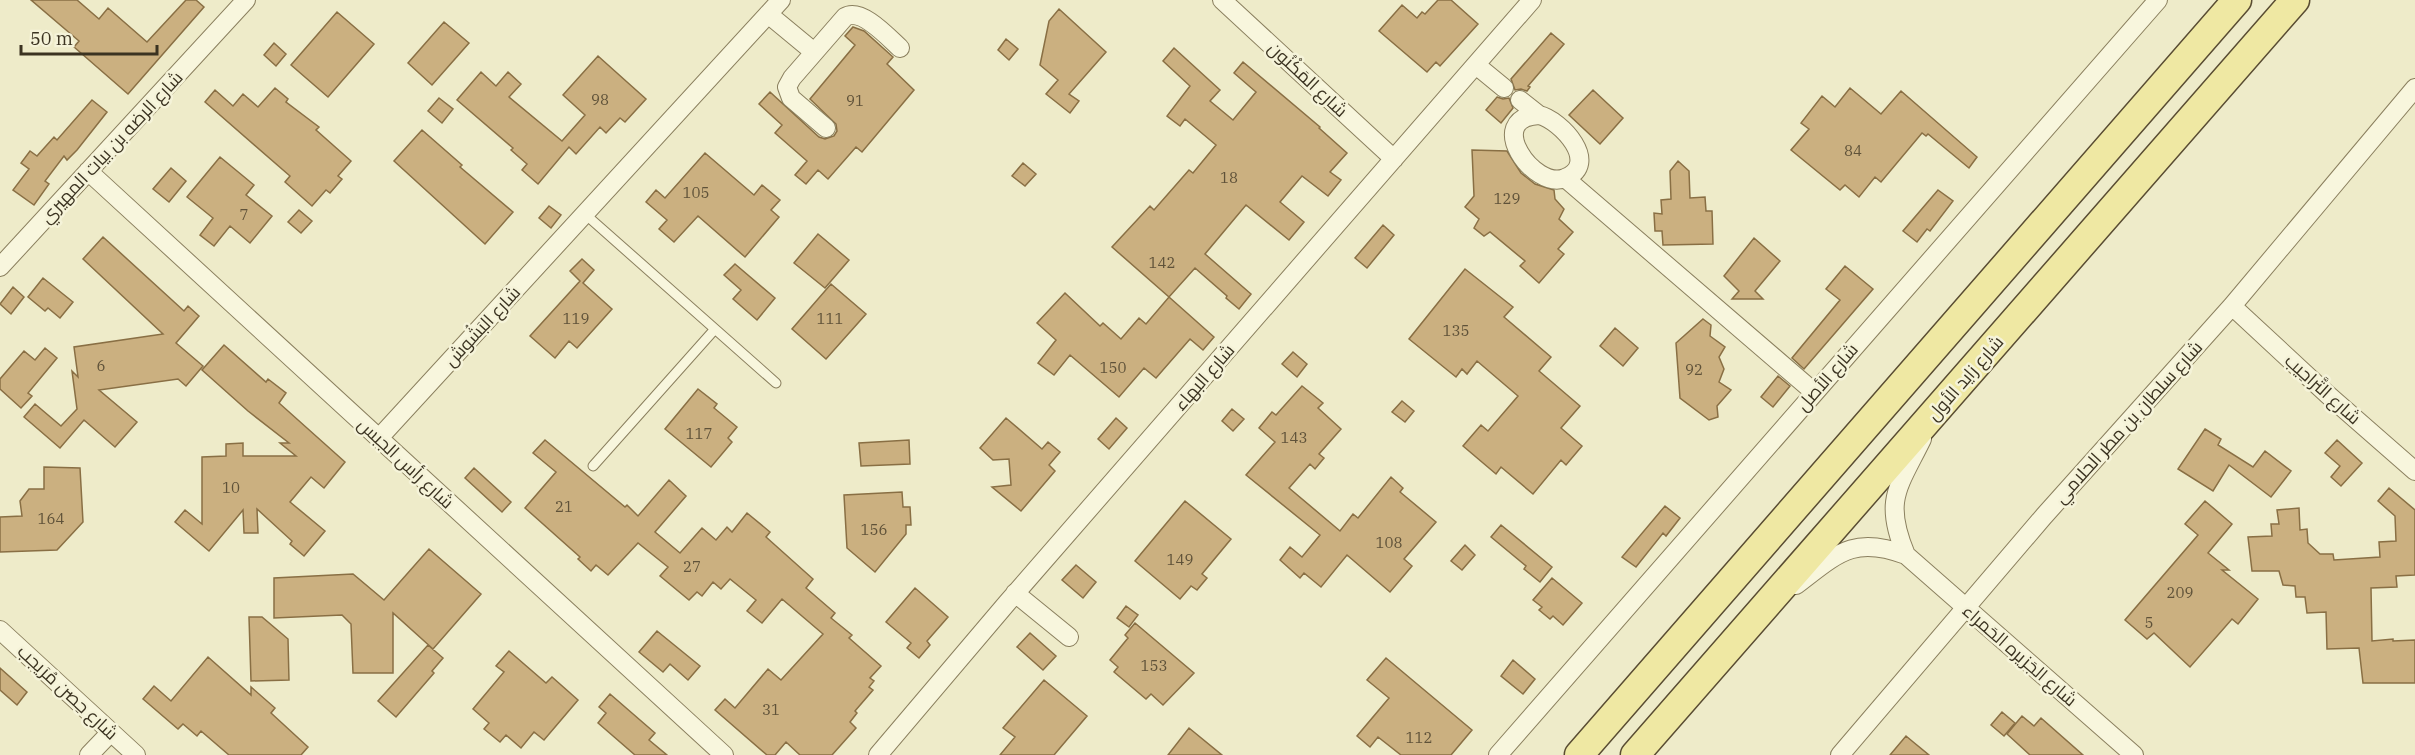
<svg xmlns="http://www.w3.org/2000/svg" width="2415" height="755" font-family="'IBM Plex Serif',Cairo,serif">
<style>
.building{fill:#cbb080;stroke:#896f44;stroke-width:1.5}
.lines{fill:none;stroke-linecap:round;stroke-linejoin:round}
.service-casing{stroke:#8a7f5e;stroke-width:11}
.minor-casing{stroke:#8a7f5e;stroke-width:20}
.primary-casing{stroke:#594c32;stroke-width:31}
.service{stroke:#f8f6dd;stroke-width:9}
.minor{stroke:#f8f6dd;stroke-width:18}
.primary{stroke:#efe8a3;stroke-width:28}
.labels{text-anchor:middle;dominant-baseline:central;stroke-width:5;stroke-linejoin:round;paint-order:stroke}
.number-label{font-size:15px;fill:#5f5239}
.street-label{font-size:18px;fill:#3b3321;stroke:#f5f3d9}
</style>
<rect width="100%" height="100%" fill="#eeebc9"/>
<path class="building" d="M31,0H77L99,19L108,8L147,42L186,0H196L204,7L128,94L74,47L79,41Z
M1438,0H1451L1478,24L1440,66L1436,62L1427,72L1379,31L1402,5L1417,18L1422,12L1425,14Z
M1059,9L1106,52L1069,94L1079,101L1070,113L1046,94L1058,80L1040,65L1049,21Z
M337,12L374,44L328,97L291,65Z
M444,22L469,43L432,85L408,63Z
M853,27L864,31L893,57L887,64L914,90L862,152L856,147L828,179L818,170L806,184L795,175L807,161L775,133L782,125L759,104L770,92L819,137L825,139L834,136L837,131L836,124L810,99L855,45L845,36Z
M1551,33L1564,44L1528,86L1530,87L1527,91L1521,89L1515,90L1511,79Z
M1006,39L1018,49L1009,60L998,50Z
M274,43L286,54L276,66L264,55Z
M1174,48L1220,90L1210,101L1233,120L1256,92L1234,73L1243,62L1320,127L1319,128L1347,153L1330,172L1341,180L1328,196L1302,176L1280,202L1304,222L1289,240L1246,205L1205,254L1251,294L1239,309L1226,298L1227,296L1195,268L1169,297L1112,247L1150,206L1154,210L1189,170L1193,173L1216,145L1185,119L1180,126L1167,116L1190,86L1163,61Z
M598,56L646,99L625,122L620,118L606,133L600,127L576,154L569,147L538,184L522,170L527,164L511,150L513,148L457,100L481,72L496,86L508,72L521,84L509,97L562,141L585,115L563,95Z
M275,88L288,99L286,102L319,127L316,130L351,161L338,176L342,179L330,193L326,190L312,206L285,182L290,176L205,102L215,90L233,106L243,94L258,107Z
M1850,88L1881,114L1901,91L1977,157L1969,168L1928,134L1926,136L1922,133L1881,182L1875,177L1859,197L1845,185L1840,190L1791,150L1809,129L1801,123L1822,96L1835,107Z
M1593,90L1623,118L1600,144L1569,115Z
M1497,97L1503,99L1509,98L1513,108L1501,123L1486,110Z
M439,98L453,109L442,123L428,111Z
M92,100L107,112L77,150L67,160L64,156L45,181L49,184L34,205L13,190L29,169L21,163L30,151L37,156L54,137L57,140Z
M422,130L462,165L460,167L513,212L485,244L394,161Z
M1472,150L1507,151L1521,173L1535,184L1554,190L1555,199L1564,209L1559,219L1573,232L1558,249L1564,254L1539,283L1520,266L1525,261L1490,232L1484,236L1474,228L1479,219L1465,207L1474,196Z
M705,153L754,195L762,185L780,200L771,210L779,217L745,257L698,216L674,242L659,229L667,220L646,202L656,190L665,198Z
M220,157L254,185L246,195L272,216L250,243L230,226L214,246L200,235L213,218L187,197Z
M1678,161L1689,171L1690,198L1705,197L1706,211H1712L1713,244L1663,245L1662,231H1655L1654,213L1662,214L1661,200L1671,199L1670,171Z
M1023,163L1036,174L1025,186L1012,176Z
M171,168L186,181L169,202L153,189Z
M1938,190L1953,201L1930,231L1927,229L1917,242L1903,231Z
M549,206L561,215L551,228L539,218Z
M299,210L312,221L301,233L288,222Z
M1383,225L1394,235L1367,268L1355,258Z
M818,234L849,260L825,288L794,263Z
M103,237L184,311L188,306L199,316L176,343L203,366L186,386L178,379L99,390L137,422L115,447L84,420L60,448L24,417L35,404L61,426L77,409L72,371L78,377L74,347L163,334L83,259Z
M1754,238L1780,261L1755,291L1763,299H1732L1739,291L1724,276Z
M582,259L594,270L583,283L612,309L577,348L569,341L555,358L530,336L580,281L570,271Z
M735,264L775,298L757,320L733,299L741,290L724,275Z
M1845,266L1873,289L1804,369L1792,358L1840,300L1826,289Z
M1465,269L1513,307L1504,317L1551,357L1539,371L1580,406L1561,428L1582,446L1566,465L1561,460L1533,494L1501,467L1496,474L1463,446L1481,425L1488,431L1518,396L1477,361L1467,374L1462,369L1456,377L1409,339Z
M43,278L73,302L60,318L48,308L45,311L28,297Z
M831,284L866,314L826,359L792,329Z
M13,287L24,297L11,314L0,304Z
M1065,293L1100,326L1103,323L1121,339L1139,318L1146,324L1169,297L1214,337L1203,350L1190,339L1156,378L1144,368L1119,397L1070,355L1054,375L1038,363L1056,340L1037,323Z
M1703,319L1711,325L1710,336L1725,347L1719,357L1724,369L1719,382L1731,390L1717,406L1718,417L1709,420L1680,398L1676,343Z
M1615,328L1638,348L1623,366L1600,346Z
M224,345L266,382L268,379L286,393L279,403L345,462L324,488L311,477L290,502L325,531L304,556L290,544L292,541L257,509L258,533H244L243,510L209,551L175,522L185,510L202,524V457L226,456V444L243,443V456H296L280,443H289L248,411L202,370Z
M45,348L57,358L28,393L32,396L21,408L0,389V379L24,351L35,360Z
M1293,352L1307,364L1297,377L1282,364Z
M1778,376L1790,386L1773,407L1761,397Z
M1302,386L1323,403L1318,408L1341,429L1319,454L1324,458L1315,469L1310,464L1289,488L1340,531L1353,514L1358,518L1391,477L1403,488L1400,492L1436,522L1404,559L1412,566L1390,592L1347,555L1321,587L1304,573L1300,578L1280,560L1290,547L1302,557L1320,535L1246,475L1275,442L1259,428L1272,412L1276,415Z
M698,389L717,404L714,408L737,427L728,438L732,442L711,467L665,429Z
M1402,401L1414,411L1405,422L1392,412Z
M1232,409L1244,419L1233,431L1222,421Z
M1006,418L1042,449L1048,442L1060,452L1049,465L1055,471L1021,511L992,487L1011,485L1009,459L993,460L980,448Z
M1116,418L1127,428L1109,449L1098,439Z
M2205,429L2221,439L2218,445L2253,467L2265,451L2291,471L2271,497L2229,465L2213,491L2178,469Z
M545,440L625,507L627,505L638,516L669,480L686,496L655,532L680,553L702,528L716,540L727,527L732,532L747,513L770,532L766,537L813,579L806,588L835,613L831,618L852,635L849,638L881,666L870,678L874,681L869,687L873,690L855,711L857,713L850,722L856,728L832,755H800L786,742L775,755H767L715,710L725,699L735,708L768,669L781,680L823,634L782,599L762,623L747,611L756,600L730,579L721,589L713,582L702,596L697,592L689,600L660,576L668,567L638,543L608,575L596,565L591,571L578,559L580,557L525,508L556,472L533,453Z
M909,440L910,464L861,466L859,443Z
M2337,440L2362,463L2341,486L2331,477L2340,466L2325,453Z
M44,467L80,468L83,522L57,550L0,552V517L22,516L20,501L29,489H44Z
M474,468L511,502L502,512L465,478Z
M2389,488L2415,510V575L2396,576L2397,587L2371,588L2372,641L2393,639V641L2415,640V683H2363L2359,648L2327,649L2326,612L2307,613L2305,597H2296L2295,586L2283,585L2279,571H2252L2248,537L2272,536L2271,524H2279L2277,510L2299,508L2300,530L2307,529L2308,543L2320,554H2333L2334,560L2380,557L2379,542L2396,541L2395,516L2378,501Z
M902,492L903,507H910L911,525H906V534L875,572L847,548L844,495Z
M1185,501L1231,539L1202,574L1207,578L1197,590L1191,586L1180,599L1135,561Z
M2205,501L2232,524L2208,553L2229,570H2222L2258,599L2238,624L2232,619L2190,667L2154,633L2147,639L2125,620L2198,535L2185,524Z
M1665,506L1680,518L1666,536L1663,533L1636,567L1622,557Z
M1501,525L1552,567L1540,582L1524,569L1526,566L1491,537Z
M1465,545L1475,555L1462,570L1451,561Z
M429,549L481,594L433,649L393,613V673H353L351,624L342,615L274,618V578L353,574L384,600Z
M1076,565L1096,582L1083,598L1062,580Z
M1552,578L1582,603L1563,625L1553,616L1550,619L1539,610L1542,607L1533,600Z
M915,588L948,617L927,641L930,645L919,658L907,648L911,643L886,622Z
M1126,606L1138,615L1129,627L1117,618Z
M249,617H262L288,639L289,680L251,681Z
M1135,623L1194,673L1163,705L1151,694L1146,699L1114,672L1118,667L1110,660L1128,638L1125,635Z
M657,631L700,666L688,680L670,664L663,672L639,652Z
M1030,633L1056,656L1043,670L1017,647Z
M428,645L443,658L432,671L434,673L396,717L378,701Z
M509,651L546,683L552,677L578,700L544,740L534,732L521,748L506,735L500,742L484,729L489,723L473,709L504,672L496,666Z
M208,657L251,695V687L275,708L271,713L308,747L301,755H229L201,731L197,736L183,724L178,729L143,699L154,686L171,701Z
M1386,658L1472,730L1451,755H1401L1378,737L1370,747L1357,736L1389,698L1367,680Z
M1513,660L1535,679L1523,694L1501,676Z
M0,668L27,692L17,705L0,690Z
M1044,680L1087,716L1054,755H1000L1015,737L1003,728Z
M610,694L655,733L649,740L667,755H635L598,723L606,713L599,707Z
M2002,712L2015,723L2004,736L1991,725Z
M2022,716L2034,726L2041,718L2083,755H2030L2007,734Z
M1189,728L1222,755H1168Z
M1906,736L1912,741L1929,755H1890Z"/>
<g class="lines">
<g class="service-casing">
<path id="service" d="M585,214L776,383
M593,466L715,329"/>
</g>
<g class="minor-casing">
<path id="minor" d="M1222,0L1394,159
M768,14L814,52
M1476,65L1504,88
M1520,100L1539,115
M1539,115C1561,120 1601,164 1565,178C1534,191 1483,118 1539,115Z
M826,128L791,98L787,87L792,78L845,17C861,7 888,37 900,48
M88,171L724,755
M1565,178L1814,392
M0,267L246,0
M2232,306L2327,394L2415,471
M379,438L781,0
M1906,555C1883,500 1898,488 1922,439
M1796,585C1837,554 1853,535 1906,555L2134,755
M1015,593L1069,637
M0,630L136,755
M89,755L111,732
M878,755L1007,603L1532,0
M1498,755L2158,0
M1840,755L2044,516L2232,306L2415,88"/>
</g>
<g class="primary-casing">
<path id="primary" d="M1579,755L2237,0
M1635,755L2295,0"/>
</g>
<use href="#service" class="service"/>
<use href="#minor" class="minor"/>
<use href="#primary" class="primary"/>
</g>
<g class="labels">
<g class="number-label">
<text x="600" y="99">98</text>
<text x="855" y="100">91</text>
<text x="1853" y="150">84</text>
<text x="1229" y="177">18</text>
<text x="696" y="192">105</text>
<text x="1507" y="198">129</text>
<text x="244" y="214">7</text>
<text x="1162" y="262">142</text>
<text x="576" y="318">119</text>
<text x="830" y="318">111</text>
<text x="1456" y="330">135</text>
<text x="101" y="365">6</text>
<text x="1113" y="367">150</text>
<text x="1694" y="369">92</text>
<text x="699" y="433">117</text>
<text x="1294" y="437">143</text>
<text x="231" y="487">10</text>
<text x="564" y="506">21</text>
<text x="51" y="518">164</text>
<text x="874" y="529">156</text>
<text x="1389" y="542">108</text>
<text x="1180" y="559">149</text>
<text x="692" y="566">27</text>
<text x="2180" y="592">209</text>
<text x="2149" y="622">5</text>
<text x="1154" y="665">153</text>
<text x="771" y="709">31</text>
<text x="1419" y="737">112</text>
</g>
<g class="street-label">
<text transform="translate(1308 79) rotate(43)">شارع المَكْنُون</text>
<text transform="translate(111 147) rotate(-47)">شارع الرضه بن بيات المهيري</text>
<text transform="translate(482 326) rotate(-47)">شارع البَشُوش</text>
<text transform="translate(1204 377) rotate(-49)">شارع البهاء</text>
<text transform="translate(1827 377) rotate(-49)">شارع الأصل</text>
<text transform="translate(1965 378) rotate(-49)">شارع زايد الأول</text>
<text transform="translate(2323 389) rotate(42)">شارع التَّراحِيب</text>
<text transform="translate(2128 422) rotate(-48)">شارع سلطان بن مطر الحلامي</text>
<text transform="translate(406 463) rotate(43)">شارع رأس الجبس</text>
<text transform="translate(2020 655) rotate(41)">شارع الجَزيره الحَمراء</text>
<text transform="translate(68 692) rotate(43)">شارع حِصن مُرَيجب</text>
</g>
</g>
<path d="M21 45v9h136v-9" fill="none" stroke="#3b3321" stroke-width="3"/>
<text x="30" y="45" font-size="18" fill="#3b3321" stroke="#f5f3d9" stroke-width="4.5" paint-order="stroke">50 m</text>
</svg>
